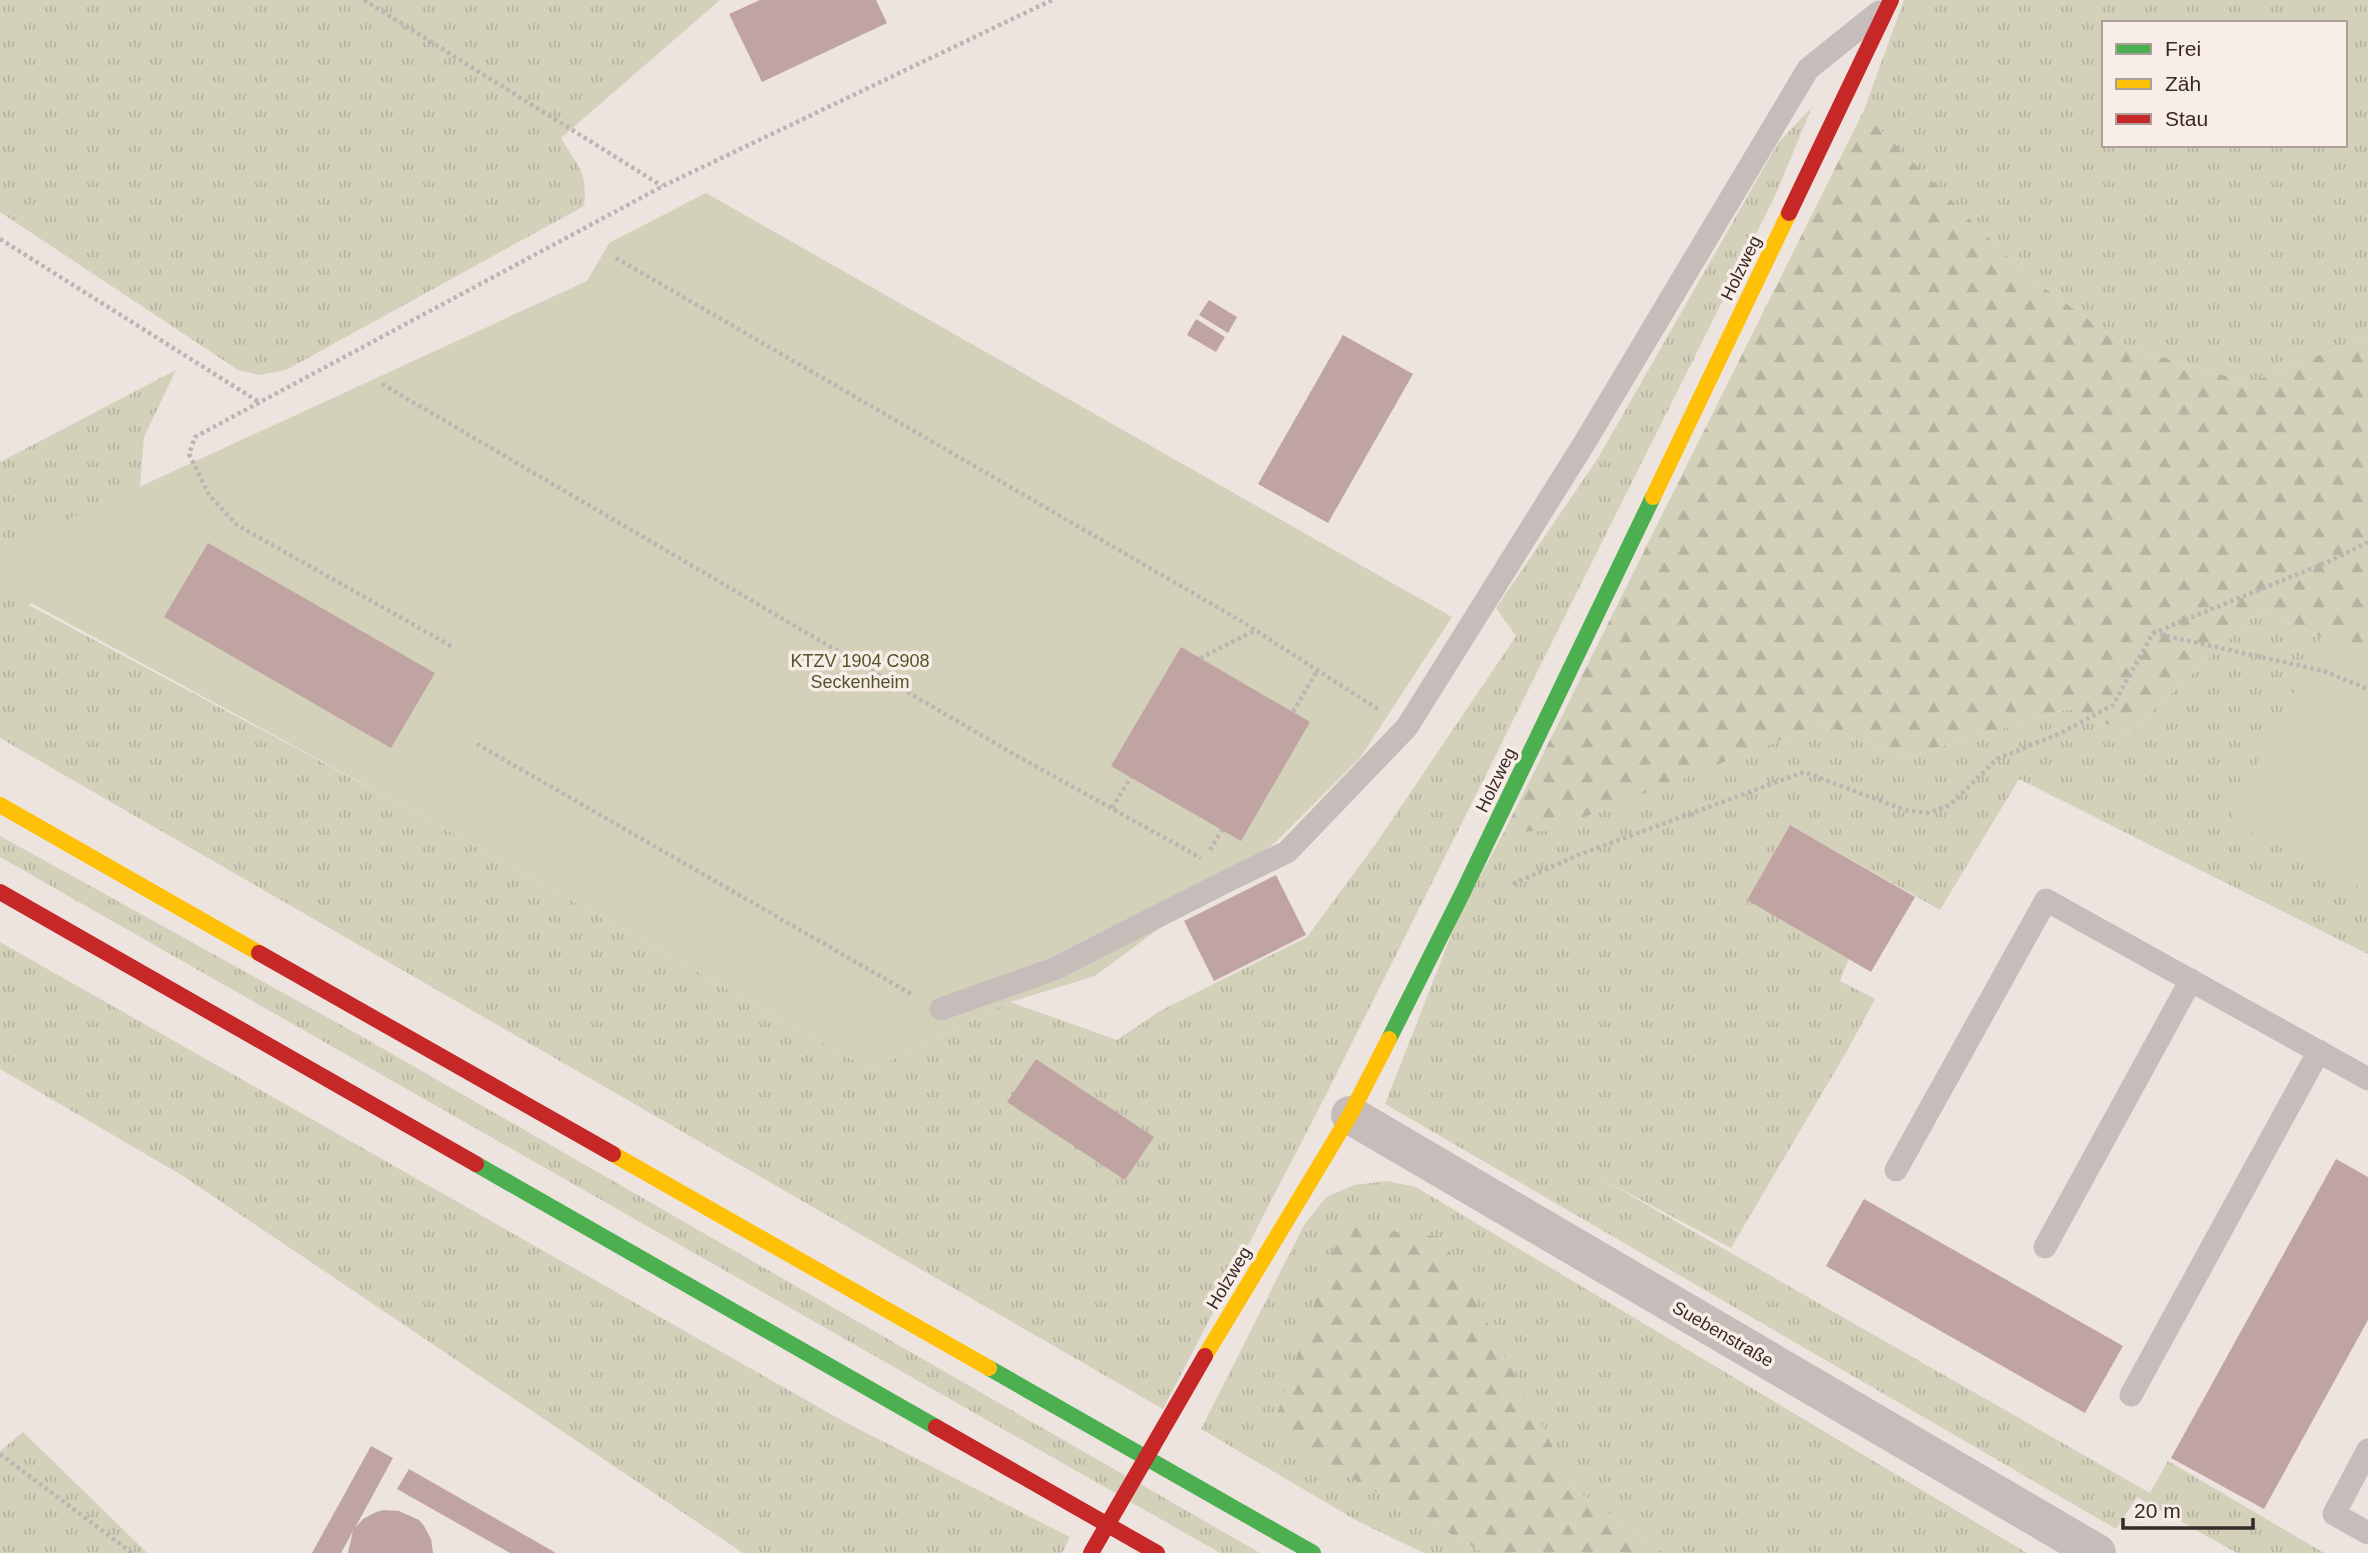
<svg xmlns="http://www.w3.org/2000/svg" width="2368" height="1553" font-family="Helvetica,sans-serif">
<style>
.grass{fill:url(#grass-tufts);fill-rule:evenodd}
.forest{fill:url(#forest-firs)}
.garden{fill:#d3d1ba}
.building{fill:#c0a4a2}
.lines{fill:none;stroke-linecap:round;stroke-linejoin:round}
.path{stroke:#beb4b2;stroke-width:4.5;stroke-dasharray:3.5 3.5;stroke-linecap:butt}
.lane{stroke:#c6bcb9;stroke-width:23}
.street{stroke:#c6bcb9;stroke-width:38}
.fast{stroke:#4caf50;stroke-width:16}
.slow{stroke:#ffc107;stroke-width:16}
.jam{stroke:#c62828;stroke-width:16}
.jam-bridge{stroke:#c62828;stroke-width:16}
.labels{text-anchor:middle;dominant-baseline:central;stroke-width:7;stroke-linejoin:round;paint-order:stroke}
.street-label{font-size:18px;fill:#362928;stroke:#f9ede8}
.park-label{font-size:18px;fill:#50552b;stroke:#f9ede8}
</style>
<defs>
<pattern id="grass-tufts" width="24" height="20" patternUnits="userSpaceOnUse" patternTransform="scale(1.75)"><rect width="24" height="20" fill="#d3d1ba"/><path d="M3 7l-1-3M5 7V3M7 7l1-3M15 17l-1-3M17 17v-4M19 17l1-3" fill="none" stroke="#b6b3a0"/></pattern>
<pattern id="forest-firs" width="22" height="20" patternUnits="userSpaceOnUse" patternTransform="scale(1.75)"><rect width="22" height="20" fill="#d3d1ba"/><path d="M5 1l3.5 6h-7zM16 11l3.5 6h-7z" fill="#b6b3a0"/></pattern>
</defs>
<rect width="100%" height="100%" fill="#ede4e0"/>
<path class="grass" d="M0,0H720L561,138C577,166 588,171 584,206L286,370L259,375L238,370L0,212Z
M1904,0H2368V336L2249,383L2125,346L2025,274L1863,113ZM2104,23H2345V145H2104Z
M1812,107L1775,196L1327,1093L1163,1409L0,738V462L176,370L144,437L138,508L29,605L417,813L871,1070L1010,1002L1117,1040L1160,1011L1307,937L1377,842L1516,636L1496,608L1598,458L1778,143Z
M2261,609L2368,659V954L2019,779L1940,910L1790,825L1747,900L1849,959L1840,981L1875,999L1847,1051L1731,1248L1600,1178L2150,1493L2168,1461L2324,1553H2237L2137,1497L2116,1529L1385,1104L1459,915L1504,832L1551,830L1821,724L1905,757L2069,709L2129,733Z
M0,836L361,1036L1260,1553H1220L0,857Z
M0,942L843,1421L1070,1537L1062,1553H743L183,1176L0,1069Z
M1387,1181L1416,1187L2027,1553H1663L1575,1489L1441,1237L1272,1432L1484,1553H1424L1359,1522L1201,1429L1304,1225L1326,1197L1354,1185Z
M23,1432L135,1541L147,1553H0V1451Z"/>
<path class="forest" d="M1863,112L2025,274L2125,346L2249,383L2368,336V659L2261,609L2129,733L2069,709L1905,757L1821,724L1549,831L1504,832Z
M1341,1226L1442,1237L1575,1489L1663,1553H1484L1271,1432Z"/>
<path class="garden" d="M706,193L1452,617L1360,758L1276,842L1095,976L1010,1002L871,1070L417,813L0,586V551L587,281L609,243Z
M2322,636L2368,659V891L2229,822Z"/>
<path class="building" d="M760,0H876L887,23L762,82L729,14Z
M1209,300L1237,317L1228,333L1199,315Z
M1196,319L1225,337L1216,352L1187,335Z
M1343,335L1413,374L1328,523L1258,484Z
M208,543L435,673L391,748L164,617Z
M1181,647L1310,722L1241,841L1111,766Z
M1790,825L1915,897L1871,972L1747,900Z
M1276,875L1306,935L1214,981L1184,921Z
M1036,1059L1154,1137L1125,1180L1007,1102Z
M2336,1159L2368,1177V1320L2264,1509L2171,1458Z
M1864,1199L2123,1346L2085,1413L1826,1266Z
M371,1446L393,1458L355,1528L363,1519L376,1512L384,1510L399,1511L419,1520L424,1526L431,1539L433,1553H348L353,1531L341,1553H312Z
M409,1469L556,1553H510L397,1489Z"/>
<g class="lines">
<path class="path" d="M364,0L662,186
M0,239L259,402
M616,258L1241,621L1379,710
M382,384L1010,752L1201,858
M2153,633L2324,671L2368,689
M451,646L237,525L209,495L189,454L195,437L663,186L1052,0
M1200,658L1254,631
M1293,712L1317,671
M477,744L913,995
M1112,808L1131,777
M1210,850L1222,830
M1513,884L1578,855L1804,772L1905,810L1928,813L1950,805L1997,759L2061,733L2113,705L2153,633L2330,561L2368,542
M0,1454L132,1553"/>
<path class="lane" d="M941,1009L1054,969L1229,880L1287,852L1407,727L1585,442L1808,69L1879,12
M1896,1170L2046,900L2368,1079
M2045,1247L2191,980
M2131,1395L2319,1051
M2368,1450L2334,1514L2368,1533"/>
<path class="street" d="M1350,1115L2097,1553"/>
<path class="fast" d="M1389,1039L1462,894L1653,497
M476,1164L936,1427
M989,1368L1313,1553"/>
<path class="slow" d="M1653,497L1789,213
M0,805L259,953
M613,1154L989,1368
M1205,1356L1350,1115L1389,1039"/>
<path class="jam" d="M1789,213L1891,0
M0,892L476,1164
M259,953L613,1154
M936,1427L1157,1553"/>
<path class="jam-bridge" d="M1091,1553L1205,1356"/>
</g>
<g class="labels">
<g class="street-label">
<text transform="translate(1741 268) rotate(-64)">Holzweg</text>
<text transform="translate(1496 780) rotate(-64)">Holzweg</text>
<text transform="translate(1229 1278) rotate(-59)">Holzweg</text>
<text transform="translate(1723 1334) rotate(30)">Suebenstraße</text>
</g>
<g class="park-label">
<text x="860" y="661">KTZV 1904 C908<tspan x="860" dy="21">Seckenheim</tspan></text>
</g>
</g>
<rect x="2102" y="21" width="245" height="126" fill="#f9ede8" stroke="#ab9f9b" stroke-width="2"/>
<rect x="2116" y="44" width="35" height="10" fill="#4caf50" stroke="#ab9f9b" stroke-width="2"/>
<text x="2165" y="56" font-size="21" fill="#362928">Frei</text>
<rect x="2116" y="79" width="35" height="10" fill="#ffc107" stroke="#ab9f9b" stroke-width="2"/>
<text x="2165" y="91" font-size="21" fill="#362928">Zäh</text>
<rect x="2116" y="114" width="35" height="10" fill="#c62828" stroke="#ab9f9b" stroke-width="2"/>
<text x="2165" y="126" font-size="21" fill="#362928">Stau</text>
<path d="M2123 1518v10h130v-10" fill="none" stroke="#362928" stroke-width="3.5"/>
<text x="2134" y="1518" font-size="21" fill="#362928" stroke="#f9ede8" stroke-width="5" paint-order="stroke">20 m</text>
</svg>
